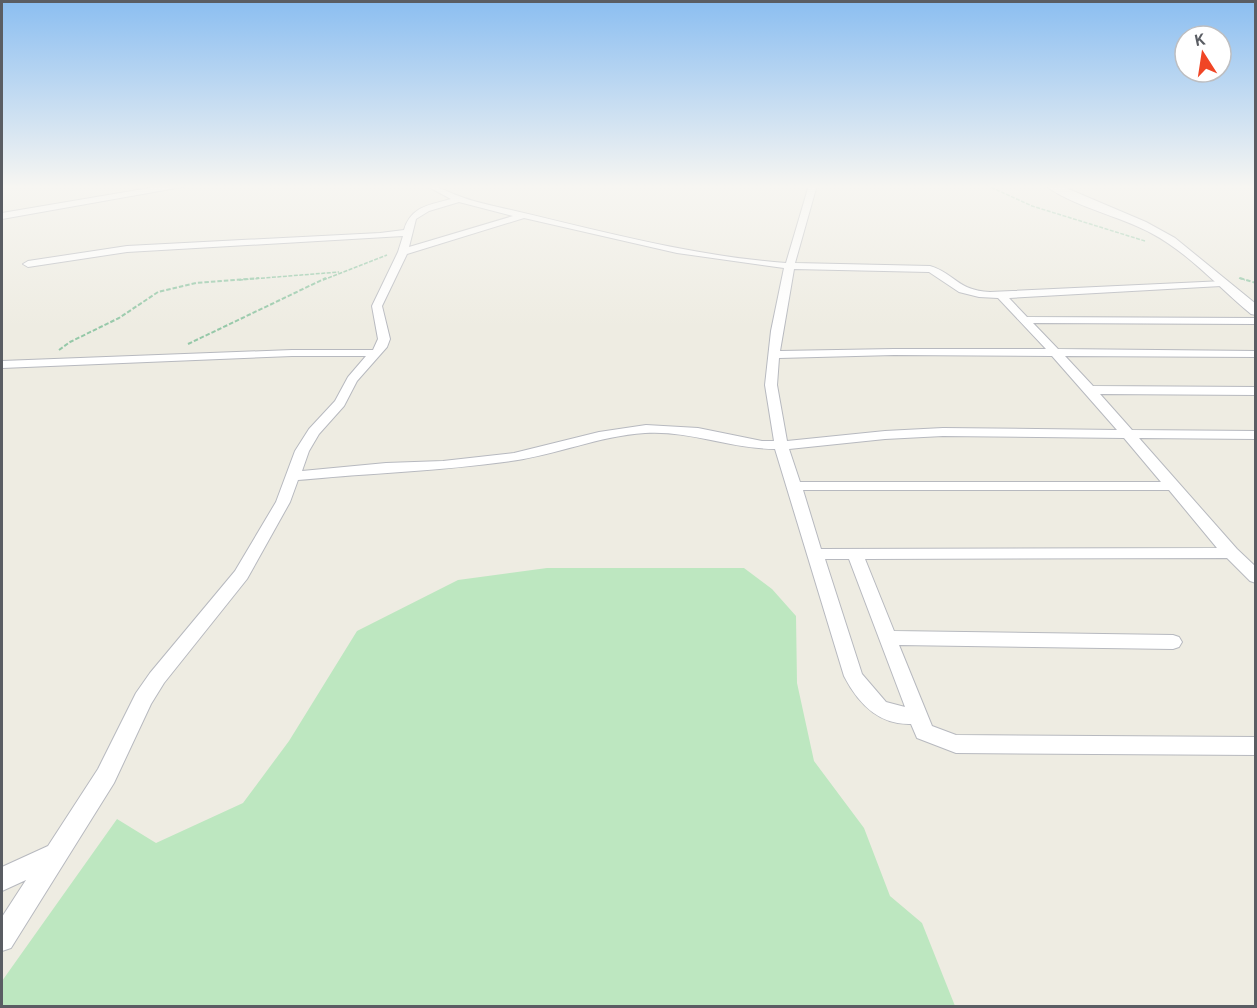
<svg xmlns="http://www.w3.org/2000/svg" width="1257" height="1008" font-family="'DM Sans',sans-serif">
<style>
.green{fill:#bde7c0}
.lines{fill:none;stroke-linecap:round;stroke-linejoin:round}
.minor-casing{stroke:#b7b9bf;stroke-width:2}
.tertiary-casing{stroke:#b7b9bf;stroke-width:2}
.path-far1{stroke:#95c8a8;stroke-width:1.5;stroke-dasharray:4 1.5;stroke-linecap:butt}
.path{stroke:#95c8a8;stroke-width:2;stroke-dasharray:4.5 2;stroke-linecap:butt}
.minor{fill:#fff;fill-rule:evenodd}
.tertiary{fill:#fff;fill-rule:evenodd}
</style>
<rect width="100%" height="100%" fill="#eeece2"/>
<path class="green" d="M547,568H744L772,589L796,616L797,683L814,761L864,828L890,896L922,923L955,1006H2V981L117,819L156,843L243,803L289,741L357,631L458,580Z"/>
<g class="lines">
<g class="minor-casing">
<path id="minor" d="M425,185C437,185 447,192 459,196C471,201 485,204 498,207C593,229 689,256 786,263L809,185H817L795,263L930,266C956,274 956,290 990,292L1224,281L1226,283L1221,286L1009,298L1027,317L1256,318V324L1033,323L1058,349L1256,351V357L1065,356L1093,386L1256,387V395L1100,394L1132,430L1256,431V439L1139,438L1237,549L1256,567V583L1250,581L1227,558L865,559L894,631L1173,635L1179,637L1182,642L1179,647L1173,649L899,645L932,726L956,735L1256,737V755L956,753L917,738L911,724C878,725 858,703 844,676L775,449C732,449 689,430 645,433C599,436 556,455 511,461C441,471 369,473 298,480L290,502L247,579L164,683L151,704L114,783L11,948L2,951V917L26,880L2,891V867L48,846L98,769L136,693L150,673L235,571L276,502L295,451L309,429L335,401L348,377L366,356H292L2,368V361L292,350H373L378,339L372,306L398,252L403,236L127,252L28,267L23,264L28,261L127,246L380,233L404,230C411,206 430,205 451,199ZM459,202L513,216L409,247L416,219L429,211ZM524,218L677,253L784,268L771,331L765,385L774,441H762L698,428L646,425L599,432L514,453L443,461L386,463L302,471L309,451L319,434L344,406L357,381L387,347L390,339L382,306L407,254ZM794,269L929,272L959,292L979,297L998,298L1046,349H894L780,351ZM894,355L1052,356L1117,430L943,428L885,431L787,441L777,385L779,358ZM943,436L1124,438L1161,482H800L789,449L885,439ZM803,490H1169L1217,548L821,549ZM825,559H849L905,707L886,702L862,674Z"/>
</g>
<g class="tertiary-casing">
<path id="tertiary" d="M167,185H193L2,219V213Z
M1045,185H1059L1146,222L1175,238L1256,304V315L1251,314C1218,287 1189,253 1151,233C1120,216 1071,206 1045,185Z"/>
</g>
<path class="path-far1" d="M986,185L1032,206L1145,241
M1239,278L1245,280
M239,280L339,272
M323,280L387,255"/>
<path class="path" d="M1240,278L1256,283
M188,344L326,278
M59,350L70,342L119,318L158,292L196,283L259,278"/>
<use href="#minor" class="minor"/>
<use href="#tertiary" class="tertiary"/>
</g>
<linearGradient id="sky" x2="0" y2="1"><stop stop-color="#8bbef1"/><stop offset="0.57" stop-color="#f7f6f2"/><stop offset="1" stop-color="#f7f6f2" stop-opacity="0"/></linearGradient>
<rect width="1257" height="327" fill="url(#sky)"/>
<rect width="1257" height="1008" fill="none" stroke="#5a5d63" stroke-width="6"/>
<g transform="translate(1203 54) rotate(348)"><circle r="28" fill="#ffffff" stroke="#bdbec1" stroke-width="1.5"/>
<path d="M0-4.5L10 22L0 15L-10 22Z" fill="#f04525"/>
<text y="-9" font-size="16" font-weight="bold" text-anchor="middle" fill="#5a5d63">K</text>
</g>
</svg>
